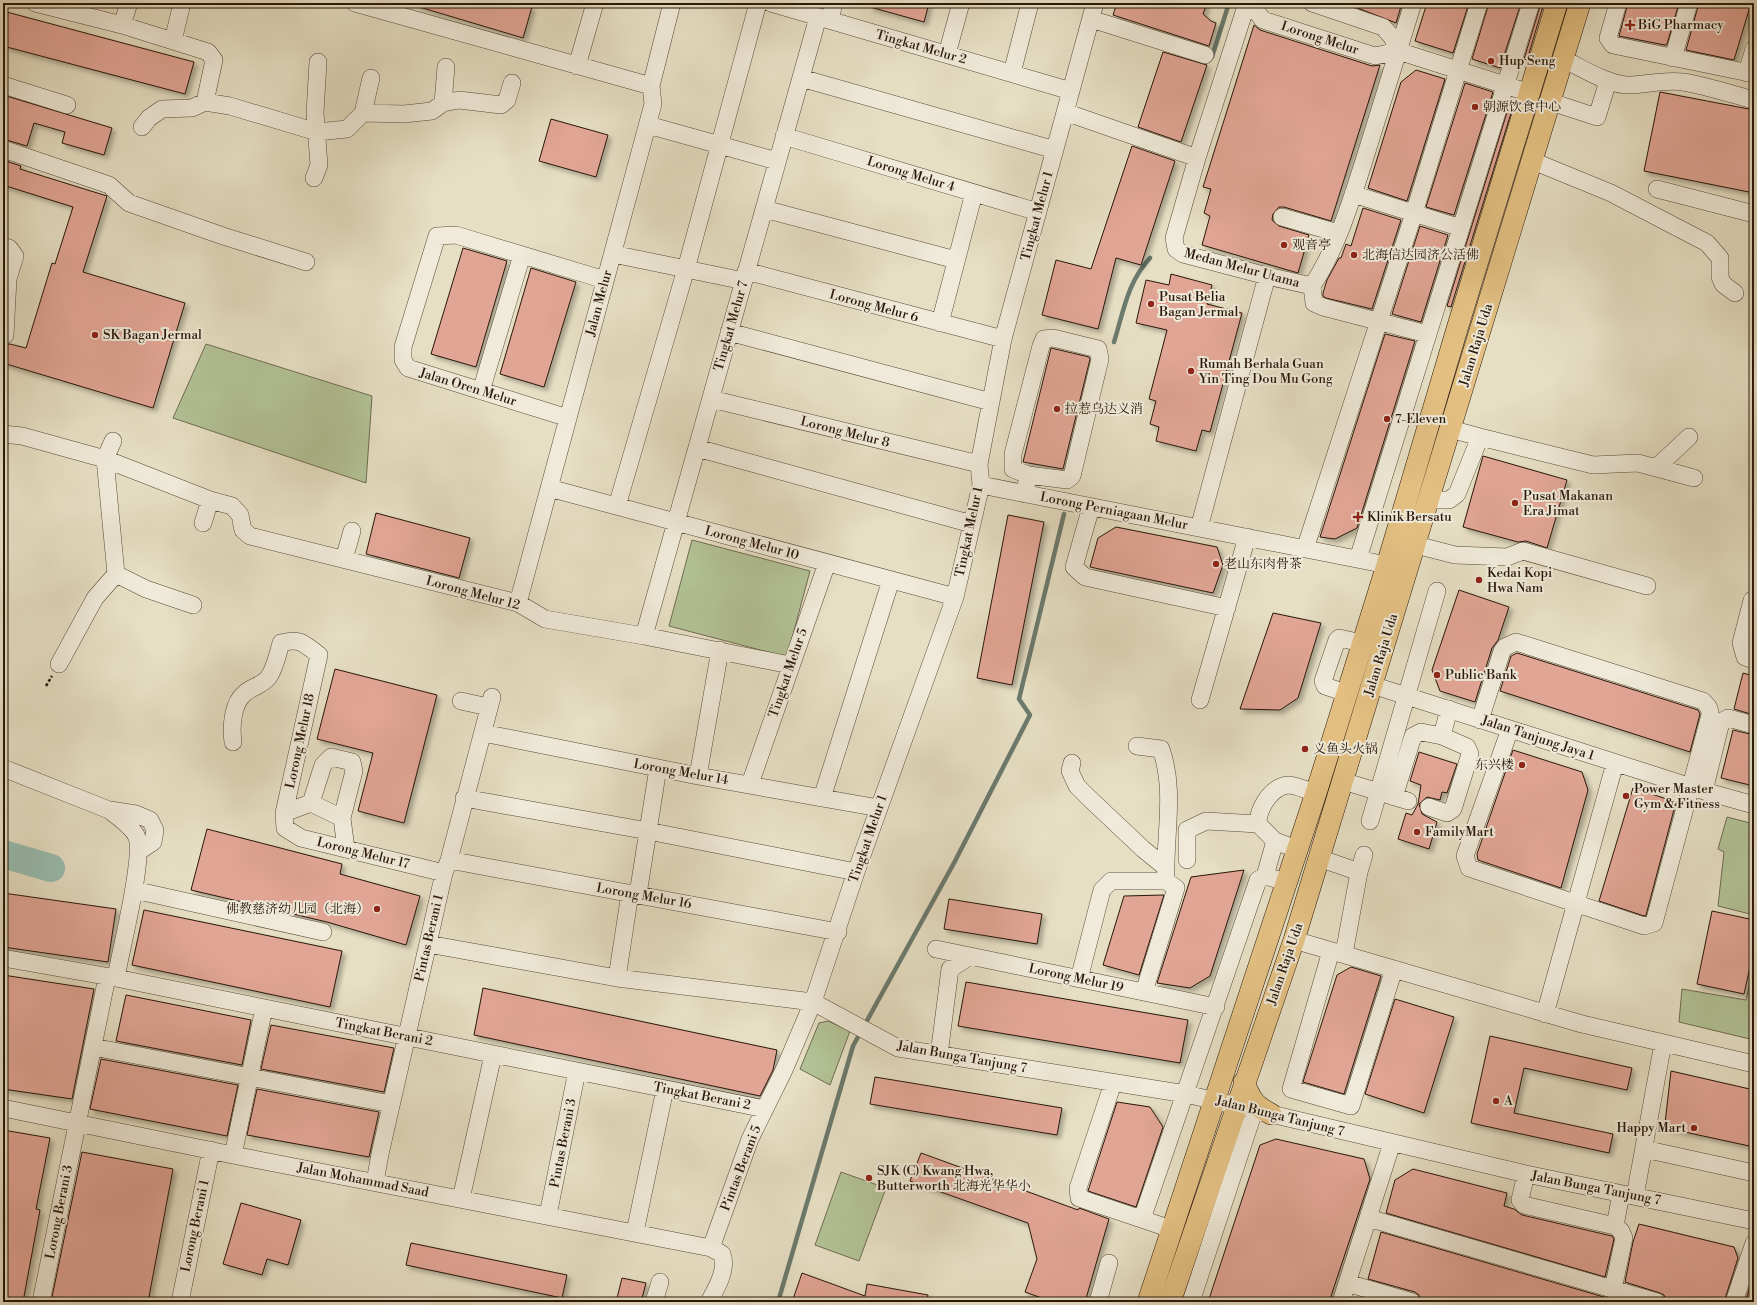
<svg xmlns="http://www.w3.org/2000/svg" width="1757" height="1305" font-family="'Libre Bodoni','Noto Serif SC',serif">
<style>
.green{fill:#b2c296;stroke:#6e6c50}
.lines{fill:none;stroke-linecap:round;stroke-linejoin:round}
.stream{stroke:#6b7a6d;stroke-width:4.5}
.river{stroke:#97bdb0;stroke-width:28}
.building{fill:#e1a595;stroke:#291609;filter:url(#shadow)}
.minor-casing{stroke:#584838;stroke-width:18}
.major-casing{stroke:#291609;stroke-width:22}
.path{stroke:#291609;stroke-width:2.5;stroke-dasharray:3 2;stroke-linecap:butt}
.minor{stroke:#efead9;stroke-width:17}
.major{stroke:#e3c082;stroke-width:21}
.poi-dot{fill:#8f2418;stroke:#efead9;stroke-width:1.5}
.labels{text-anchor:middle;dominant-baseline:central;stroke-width:4;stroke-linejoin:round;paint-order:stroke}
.poi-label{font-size:13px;fill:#291609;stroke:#efead9;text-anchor:start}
.street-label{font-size:13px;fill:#291609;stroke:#efead9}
</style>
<defs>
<filter id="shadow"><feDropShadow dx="3.5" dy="3.5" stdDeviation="2" flood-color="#0004"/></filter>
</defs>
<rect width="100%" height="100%" fill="#e6dfc4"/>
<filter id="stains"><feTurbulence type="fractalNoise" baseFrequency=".005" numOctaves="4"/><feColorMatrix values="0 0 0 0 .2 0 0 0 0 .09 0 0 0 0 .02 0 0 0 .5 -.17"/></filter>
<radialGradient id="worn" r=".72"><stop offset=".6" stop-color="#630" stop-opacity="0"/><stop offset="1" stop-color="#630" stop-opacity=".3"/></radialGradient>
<path class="green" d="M206,344L372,396L366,483L173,418Z
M692,540L810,571L787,657L669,626Z
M1727,817L1754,824V915L1718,906L1724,852L1718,849Z
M1754,963V1040L1679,1022L1682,989L1746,1000Z
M828,1021L850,1031L830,1085L800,1069L819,1023Z
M841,1172L886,1188L859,1261L815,1245Z"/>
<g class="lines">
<path class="stream" d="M1212,57L1229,3
M1114,342C1124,310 1127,283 1150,258
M778,1302L853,1046L954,863L1030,715L1019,699L1064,514"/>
<path class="river" d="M3,854L51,868"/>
</g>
<path class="building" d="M416,3H517L532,7L523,38L416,6Z
M870,3H929L924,22L870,7Z
M1117,3H1207L1203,14L1211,21L1216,23L1209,46L1113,15Z
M1345,3H1402L1396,23Z
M1427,3H1469L1453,53L1415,41Z
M1489,3H1521L1500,68L1472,59Z
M1541,3H1544L1527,60L1524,59Z
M1628,3H1679L1667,44L1665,45L1619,36Z
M1699,3H1751L1734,60L1686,50Z
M3,11L194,62L185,94L3,46Z
M1254,25L1260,30L1372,66L1380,65L1331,221L1284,207H1279L1273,214L1272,220L1279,226L1309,235L1298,273L1202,245L1210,216L1204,213L1211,189L1203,187Z
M1163,52L1207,65L1181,142L1138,127Z
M1416,70L1445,79L1407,201L1368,188L1401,82Z
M1465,83L1493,92L1454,215L1426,207Z
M1660,92L1754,110V193L1644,171Z
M3,95L112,128L104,155L62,143L65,132L34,123L27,146L3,139Z
M1508,109L1512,110L1451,307L1447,306Z
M551,119L608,135L596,177L539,161Z
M1132,146L1175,161L1141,265L1116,258L1098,329L1042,315L1056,260L1091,269Z
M3,160L21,166L20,169L107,196L83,272L185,303L153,408L3,363V345L10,344L26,348L52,263L55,264L73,207L3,185Z
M1363,208L1401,220L1372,309L1326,298L1323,296V293L1327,280L1339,258H1341L1346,244L1351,246Z
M1420,226L1448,235L1421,322L1392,314Z
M463,248L507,261L476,367L431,354Z
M531,268L576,282L544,387L500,374Z
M1171,274L1212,285L1207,304L1242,313L1210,432L1202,430L1196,451L1156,441L1159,427L1150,424L1156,401L1149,399L1167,330L1136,323L1146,280L1169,285Z
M1385,334L1415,341L1357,528L1335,539L1320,537Z
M1051,348L1089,357L1090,359L1063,469L1023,462Z
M1483,456L1567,480L1547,548L1526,541L1518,542L1463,527Z
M376,513L470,538L459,578L366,554Z
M1008,515L1044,522L1012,685L977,678Z
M1116,527L1217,547L1223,565L1213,593L1090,567L1098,538Z
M1459,590L1509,607L1498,640L1492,648L1475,702L1440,691L1432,670Z
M1273,613L1321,623L1298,698L1280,710L1240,709Z
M1517,653L1698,710L1700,714L1690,752L1500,691L1511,656Z
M335,669L437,695L404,823L358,811L373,753L317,739Z
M1743,673L1754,676V715L1734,709Z
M1733,730L1754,735V786L1721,778Z
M1513,750L1582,772L1588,790L1561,888L1478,860L1477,854Z
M1419,752L1457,764L1447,793L1442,792L1440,800L1427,797L1419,804L1422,814L1437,822L1429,849L1398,839L1406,813L1412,815L1418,804L1421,785L1410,781Z
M1633,788L1676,802L1646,915L1644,916L1599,901Z
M207,829L342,864L340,874L420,896L406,945L327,922L191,890Z
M1244,870L1210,976L1190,988L1157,983L1191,877Z
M3,893L116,909L108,962L3,947Z
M1164,895L1139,975L1103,965L1124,896Z
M949,899L1042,914L1037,944L944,929Z
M144,910L342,951L330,1007L132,965Z
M1712,911L1754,920V949L1744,994L1697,984Z
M1351,967L1381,976L1344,1094L1303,1082L1337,975Z
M3,975L94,989L72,1099L3,1089Z
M966,982L1188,1020L1180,1063L958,1026Z
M483,988L777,1050L773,1070L760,1096L474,1035Z
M126,995L251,1020L242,1065L116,1041Z
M1395,999L1454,1017L1424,1113L1365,1094Z
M271,1025L394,1048L384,1092L261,1069Z
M1490,1036L1632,1068L1627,1090L1524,1068L1514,1113L1613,1134L1609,1153L1471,1123Z
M101,1059L238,1085L227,1136L90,1109Z
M1671,1071L1754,1090V1147L1666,1128L1665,1123Z
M875,1077L1062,1108L1057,1135L870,1104Z
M257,1089L379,1112L369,1157L247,1135Z
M1117,1102L1150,1107L1163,1127L1136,1207L1088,1191Z
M3,1130L50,1138L36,1209L40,1210L23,1302H3Z
M1276,1139L1364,1159L1370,1179L1329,1302H1208L1260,1145Z
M82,1152L173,1169L148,1302H51Z
M921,1153L1078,1210L1079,1208L1109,1219L1085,1302H1053L1025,1292L1037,1259L1028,1223L910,1181Z
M1413,1169L1507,1193L1504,1206L1514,1209L1522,1215L1612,1236L1614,1239L1605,1277L1386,1213L1395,1180Z
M241,1203L301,1220L288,1265L267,1259L262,1275L223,1264Z
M1639,1224L1734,1247L1738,1258L1724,1302H1667L1664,1295L1660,1293L1625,1282L1633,1242Z
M1381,1232L1621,1302H1422L1419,1295L1415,1292L1368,1279Z
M411,1243L567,1275L562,1298L406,1265Z
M802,1273L865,1296L867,1284L928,1295L927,1302H792Z
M622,1278L646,1283L641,1302H616Z
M1750,1286L1754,1295V1302H1745Z"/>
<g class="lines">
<g class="minor-casing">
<path id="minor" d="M35,3L122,25L208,52L214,60L205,102
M355,3L651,86
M771,3L1071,91
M1247,3L1197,158L1174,238L1176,249L1183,254L1267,276L1312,286
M1250,3L1263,20L1375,56L1398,51L1530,93
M1312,3L1383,27L1392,37L1398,51
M1618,3L1608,38L1613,45L1754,74
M1091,19L1205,55
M830,20L834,3
M122,25L129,3
M173,41L182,3
M947,54L961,3
M1673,58L1689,3
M1563,59C1582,68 1603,82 1625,85C1644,86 1663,79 1683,82C1707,86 1731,94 1754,100
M577,66L595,3
M1012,73L1030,3
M1747,73L1754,49
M801,78L1055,150
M3,85L67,105
M1551,102L1597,117L1608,81
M443,103L446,67
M1065,112L1197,158
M363,113L371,78
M648,125L777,161
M142,127L149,118L162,109L192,108L205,102L230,106L317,132L347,129L363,113L404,114L432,111L443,103L459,100L501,105L507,100L512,83
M784,136L1038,212
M3,149L109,185L129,203L223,236L306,262
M1533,161L1611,193L1707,243L1720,258V277L1723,284L1735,293
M314,178L319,165L315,113L318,62
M1657,189L1754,214
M1353,194L1461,228
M764,209L956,260
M1282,217L1338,233
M3,246L9,248L15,256L8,279L5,335
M613,254L744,281
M746,271L1003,339
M1312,286C1339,245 1353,195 1368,148C1383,100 1398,51 1413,3
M1312,286L1314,303L1323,307L1427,334
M940,323L974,193
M729,332L991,402
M481,391L522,255
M711,399L979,464
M568,418L408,368L403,360V347L437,236L456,235L605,280
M1450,429L1480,437
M3,434L22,436L105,459L210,500L232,506L240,515L243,530L250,536L518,603L545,619L644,636L790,665
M697,448L972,524
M1656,468L1689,437
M981,485L1387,565
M549,488L955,597
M1025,494L1028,475L1013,469V454L1041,346L1044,339L1053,338L1098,349L1100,359L1072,476L1067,480L1028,475
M1428,500H1449L1457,494L1480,437L1593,465L1638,463L1694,478
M617,506L686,269L758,3
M1091,507L1074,567L1085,577L1227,608
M203,523L210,500
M1199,528L1267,276
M1416,545L1455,555L1507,557L1523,551L1647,586
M1305,549L1414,213L1479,3
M344,559L352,531
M1358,559L1531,3
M116,574L146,589L193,605
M1754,599L1752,600L1741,643L1745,657L1754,660
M518,603L653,104L651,86L672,3
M644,636L818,17
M59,664L95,598L116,574L105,459L113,441
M1372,685L1704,791L1754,805
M1346,693L1325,686L1323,681L1337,640L1339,638L1362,643
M1200,700L1247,537
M461,701L488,707
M1480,720L1502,651L1505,647L1516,642L1703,701C1708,706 1710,708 1710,715L1654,923L1644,926L1469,868L1465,856L1510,729
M483,733L698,776L879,808
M233,742C231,728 232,703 245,693C252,687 262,685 268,678C275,669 278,653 281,643C300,638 303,643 319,655L284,813L285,828L301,838L444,873
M1137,746L1161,749C1176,791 1164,838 1166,881
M1072,763L1070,771L1077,786L1090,799L1143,849L1165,867
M3,768L109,810C118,817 130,825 136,835C146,854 120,952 116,978
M698,776L720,650
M1343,781L1408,801
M750,784L827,563
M1704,791L1721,722L1728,718L1754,725
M1394,797L1413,736L1421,732L1442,736
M464,798L648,831L856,872
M822,798L891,580
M311,803L323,765L331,757L352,762L354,771L342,818
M1429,807L1447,813L1453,809L1470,754L1467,747L1442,736L1449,709
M110,810L136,814L150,820L155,830L153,842L138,852
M284,813L311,803L342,818L346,849
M1370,821L1437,591
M1258,824C1258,808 1271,787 1288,785C1296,785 1308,791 1316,793
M1319,858L1359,872
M449,860L838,932
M1187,860V830L1206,821L1258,824L1275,841L1296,849
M1265,876L1275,841
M134,890L323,932
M638,894L658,768
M1294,940L1582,1024L1754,1064
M428,944L617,978L813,1002L898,1048L1186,1094L1526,1174L1754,1221
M936,949L1216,1007
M1331,951L1291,1089L1351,1106L1394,969
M1344,954L1359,872L1364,855
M3,958L116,978L765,1109
M617,978L630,893
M1079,979L1102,890L1111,881H1166L1176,888L1144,992
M1545,1014L1615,763
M93,1047L391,1104
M939,1055L950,969L970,956
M1113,1083L1078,1188L1079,1198L1171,1229
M3,1108L233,1155L711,1248L722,1254C728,1269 716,1289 709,1302
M1644,1149L1754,1173
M233,1155L264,1008
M1526,1174L1520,1200L1524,1205L1615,1226
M375,1182L380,1154L444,873L449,860L492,697
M1635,1196L1663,1043
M461,1199L493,1055
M548,1215L577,1071
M1368,1218L1657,1302
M1142,1219L1258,880L1265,876L1286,882
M635,1232L665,1089
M711,1248L750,1139L784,1070L813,1002L856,872L955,597L981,485L979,464L1003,339L1095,3
M1347,1283L1412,1302
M1613,1289L1624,1238L1621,1231L1615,1226L1621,1194
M41,1302L107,977
M180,1302L211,1150
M654,1302L660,1282
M1098,1302L1109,1263
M1191,1302L1254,1111
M1341,1302L1392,1143
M1734,1302L1754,1243"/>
</g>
<g class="major-casing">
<path id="major" d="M1244,1082C1251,1100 1254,1105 1271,1114
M1148,1302L1316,793L1387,565L1457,329L1557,3
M1170,1302L1294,940L1580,3"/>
</g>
<path class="path" d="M46,686L52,676"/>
<use href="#minor" class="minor"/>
<use href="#major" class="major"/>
</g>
<g class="poi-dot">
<path d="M1628 19h4v4h4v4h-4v4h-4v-4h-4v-4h4z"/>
<circle cx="1491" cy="61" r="4"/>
<circle cx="1475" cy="107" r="4"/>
<circle cx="1284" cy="245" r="4"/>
<circle cx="1354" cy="255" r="4"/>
<circle cx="1151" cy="304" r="4"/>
<circle cx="95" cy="335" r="4"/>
<circle cx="1191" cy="371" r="4"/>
<circle cx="1057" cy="409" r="4"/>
<circle cx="1387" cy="419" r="4"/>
<circle cx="1515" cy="503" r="4"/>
<path d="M1356 511h4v4h4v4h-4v4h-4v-4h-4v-4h4z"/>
<circle cx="1216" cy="564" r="4"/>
<circle cx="1479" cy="580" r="4"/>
<circle cx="1437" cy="675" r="4"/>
<circle cx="1305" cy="749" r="4"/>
<circle cx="1522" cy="765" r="4"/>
<circle cx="1626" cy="796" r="4"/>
<circle cx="1417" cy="832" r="4"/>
<circle cx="377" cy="909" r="4"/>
<circle cx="1496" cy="1101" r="4"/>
<circle cx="1694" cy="1128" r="4"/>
<circle cx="869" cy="1178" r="4"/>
</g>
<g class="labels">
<g class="poi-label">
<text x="1638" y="25">BiG Pharmacy</text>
<text x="1499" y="61">Hup Seng</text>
<text x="1483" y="107">朝源饮食中心</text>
<text x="1292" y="245">观音亭</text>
<text x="1362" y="255">北海信达园济公活佛</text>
<text x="1159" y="297">Pusat Belia<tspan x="1159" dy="15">Bagan Jermal</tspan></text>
<text x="103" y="335">SK Bagan Jermal</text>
<text x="1199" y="364">Rumah Berhala Guan<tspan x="1199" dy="15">Yin Ting Dou Mu Gong</tspan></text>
<text x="1065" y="409">拉惹乌达义消</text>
<text x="1395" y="419">7-Eleven</text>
<text x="1523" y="496">Pusat Makanan<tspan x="1523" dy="15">Era Jimat</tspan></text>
<text x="1367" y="517">Klinik Bersatu</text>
<text x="1224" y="564">老山东肉骨茶</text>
<text x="1487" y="573">Kedai Kopi<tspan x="1487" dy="15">Hwa Nam</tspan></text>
<text x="1445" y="675">Public Bank</text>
<text x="1313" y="749">义鱼头火锅</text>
<text x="1514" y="765" text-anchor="end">东兴楼</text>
<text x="1634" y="789">Power Master<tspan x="1634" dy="15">Gym &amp; Fitness</tspan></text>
<text x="1425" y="832">FamilyMart</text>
<text x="369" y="909" text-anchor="end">佛教慈济幼儿园（北海）</text>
<text x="1504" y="1101">A</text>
<text x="1686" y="1128" text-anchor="end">Happy Mart</text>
<text x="877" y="1171">SJK (C) Kwang Hwa,<tspan x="877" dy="15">Butterworth 北海光华华小</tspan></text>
</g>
<g class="street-label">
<text transform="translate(1320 38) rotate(18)">Lorong Melur</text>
<text transform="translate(921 47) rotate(16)">Tingkat Melur 2</text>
<text transform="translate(911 174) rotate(17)">Lorong Melur 4</text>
<text transform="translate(1037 216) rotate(-75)">Tingkat Melur 1</text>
<text transform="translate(1242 268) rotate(15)">Medan Melur Utama</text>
<text transform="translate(599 303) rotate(-75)">Jalan Melur</text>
<text transform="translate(874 306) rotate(15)">Lorong Melur 6</text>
<text transform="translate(731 326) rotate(-74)">Tingkat Melur 7</text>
<text transform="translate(1476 345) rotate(-73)">Jalan Raja Uda</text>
<text transform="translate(468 387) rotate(17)">Jalan Oren Melur</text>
<text transform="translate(845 432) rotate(14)">Lorong Melur 8</text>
<text transform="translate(1114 511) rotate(11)">Lorong Perniagaan Melur</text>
<text transform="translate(969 532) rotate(-78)">Tingkat Melur 1</text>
<text transform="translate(752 543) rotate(15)">Lorong Melur 10</text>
<text transform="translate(473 593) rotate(15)">Lorong Melur 12</text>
<text transform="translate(1381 655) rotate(-73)">Jalan Raja Uda</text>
<text transform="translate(788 673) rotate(-71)">Tingkat Melur 5</text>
<text transform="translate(1538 738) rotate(18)">Jalan Tanjung Jaya 1</text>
<text transform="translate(300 741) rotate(-78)">Lorong Melur 18</text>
<text transform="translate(681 772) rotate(10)">Lorong Melur 14</text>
<text transform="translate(868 839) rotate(-71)">Tingkat Melur 1</text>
<text transform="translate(363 853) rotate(14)">Lorong Melur 17</text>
<text transform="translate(644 896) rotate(10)">Lorong Melur 16</text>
<text transform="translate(429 938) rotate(-77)">Pintas Berani 1</text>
<text transform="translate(1285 964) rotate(-71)">Jalan Raja Uda</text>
<text transform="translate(1076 978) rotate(12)">Lorong Melur 19</text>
<text transform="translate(384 1032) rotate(11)">Tingkat Berani 2</text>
<text transform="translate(962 1057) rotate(10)">Jalan Bunga Tanjung 7</text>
<text transform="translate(702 1096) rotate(11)">Tingkat Berani 2</text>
<text transform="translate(1280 1116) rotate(14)">Jalan Bunga Tanjung 7</text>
<text transform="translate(563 1143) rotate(-79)">Pintas Berani 3</text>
<text transform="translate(741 1168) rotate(-69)">Pintas Berani 5</text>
<text transform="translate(363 1180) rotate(11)">Jalan Mohammad Saad</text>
<text transform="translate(1596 1188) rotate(11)">Jalan Bunga Tanjung 7</text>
<text transform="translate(59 1212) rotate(-79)">Lorong Berani 3</text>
<text transform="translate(195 1226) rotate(-78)">Lorong Berani 1</text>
</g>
</g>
<rect width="1757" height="1305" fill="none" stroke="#e6dfc4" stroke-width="16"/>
<rect x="4" y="4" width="1749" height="1297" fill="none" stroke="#291609" stroke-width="2"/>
<rect x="8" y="8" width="1741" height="1289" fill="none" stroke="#291609"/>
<rect width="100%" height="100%" filter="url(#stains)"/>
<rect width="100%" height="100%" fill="url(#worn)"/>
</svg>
